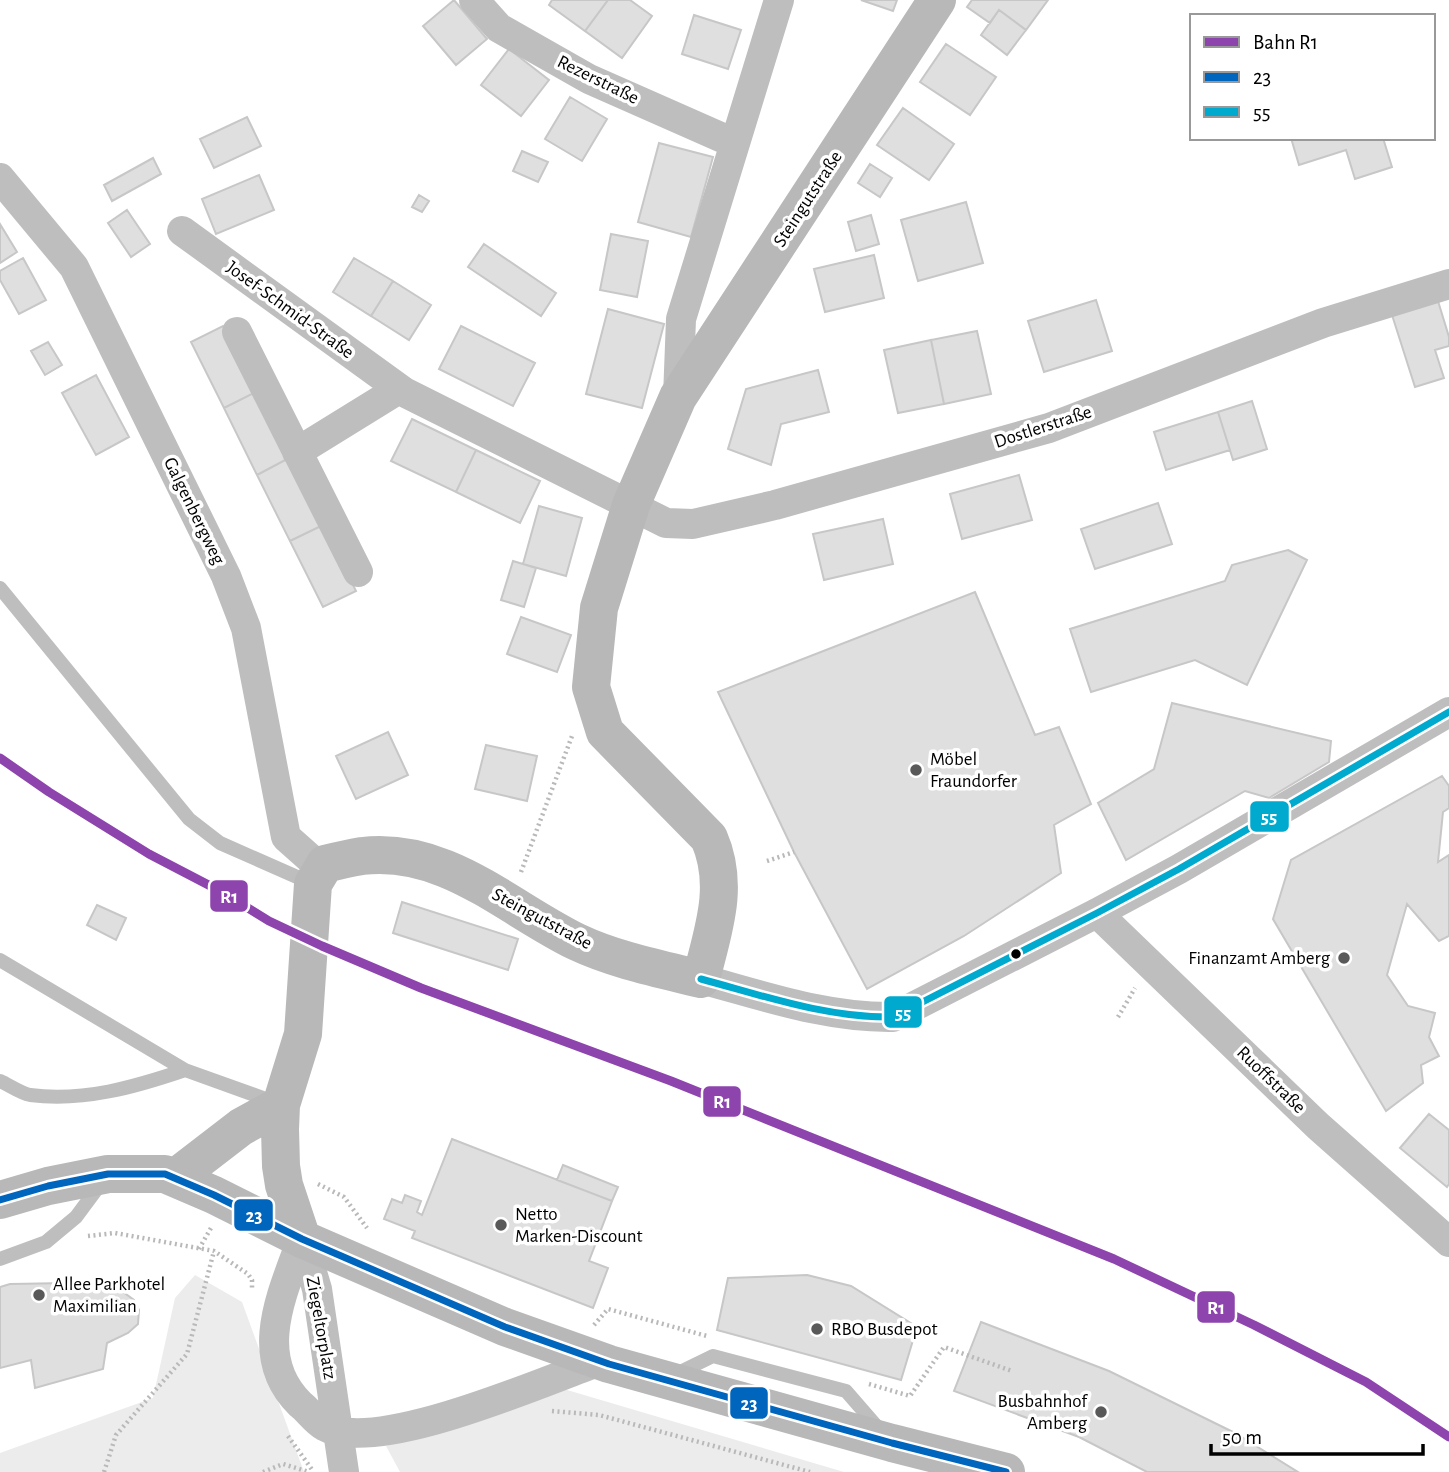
<svg xmlns="http://www.w3.org/2000/svg" width="1449" height="1472" font-family="'Alegreya Sans',sans-serif">
<style>
.green{fill:#ececec}
.building{fill:#dfdfdf;stroke:#c7c7c7;stroke-width:2}
.lines{fill:none;stroke-linecap:round;stroke-linejoin:round}
.path{stroke:#b9b9b9;stroke-width:4.5;stroke-dasharray:2 3.5;stroke-linecap:butt}
.lane{stroke:#bebebe;stroke-width:14}
.street{stroke:#bebebe;stroke-width:30}
.secondary{stroke:#b8b8b8;stroke-width:38}
.rail-casing{stroke:#bebebe;stroke-width:8}
.rail{stroke:#fff;stroke-width:5;stroke-dasharray:16;stroke-linecap:butt}
.bus-1-casing{stroke:#fff;stroke-width:12}
.bus-2-casing{stroke:#fff;stroke-width:12}
.bus-1{stroke:#0065bd;stroke-width:7}
.bus-2{stroke:#00a9ce;stroke-width:7}
.rail-1-casing{stroke:#fff;stroke-width:14}
.rail-1{stroke:#8e44ad;stroke-width:9}
.poi-dot{fill:#595959;stroke:#fff;stroke-width:2.5}
.bus-dot{fill:#000;stroke:#fff;stroke-width:2.5}
.labels{text-anchor:middle;dominant-baseline:central;stroke-width:7;stroke-linejoin:round;paint-order:stroke}
.street-label{font-size:19px;fill:#000;stroke:#fff}
.poi-label{font-size:19px;fill:#000;stroke:#fff;text-anchor:start}
.line-badge{stroke:#fff;stroke-width:2.5}
.badge-label{font-size:19px;text-anchor:middle;font-weight:bold;fill:#fff}
</style>
<rect width="100%" height="100%" fill="#fff"/>
<path class="green" d="M195,1275L242,1302L304,1472H0V1453L153,1398L175,1298Z
M557,1387L844,1472H400L386,1446Z"/>
<path class="building" d="M454,0L487,39L456,65L423,26Z
M552,0H608L585,31L549,5Z
M608,0H630L652,16L622,58L585,31Z
M861,0H897L893,11Z
M972,0H1048L1026,30L999,10L990,23L967,7Z
M999,10L1026,30L1007,55L981,35Z
M694,15L741,30L728,69L682,54Z
M946,44L996,77L970,115L920,82Z
M509,49L549,80L521,116L481,85Z
M570,97L607,119L582,161L545,139Z
M903,108L954,144L929,180L877,145Z
M247,117L261,146L214,168L200,139Z
M1291,138H1383L1392,167L1355,179L1346,150L1299,165Z
M659,143L713,157L691,237L638,222Z
M522,151L548,162L538,182L513,171Z
M153,158L161,174L112,201L104,185Z
M870,164L892,178L880,197L858,183Z
M259,175L274,210L216,234L202,199Z
M419,195L429,201L422,212L412,207Z
M966,202L983,263L918,281L901,220Z
M127,210L150,244L131,257L108,223Z
M871,215L879,244L856,251L848,222Z
M0,224L17,252L0,263Z
M611,234L648,241L637,297L600,290Z
M484,244L556,293L541,316L468,267Z
M874,255L884,298L825,312L814,269Z
M23,258L46,300L19,314L0,280V271Z
M354,258L393,281L371,316L333,292Z
M393,281L431,305L409,340L371,316Z
M1096,300L1112,351L1044,372L1028,321Z
M1438,301L1449,337V346L1435,350L1444,378L1415,387L1392,315Z
M608,309L664,324L642,408L586,394Z
M223,326L256,392L224,408L191,342Z
M461,326L535,363L513,406L439,369Z
M977,331L991,394L944,404L931,340Z
M931,340L944,404L898,413L884,350Z
M48,342L62,365L45,375L31,351Z
M818,370L829,412L781,424L771,465L728,449L746,389Z
M96,375L129,437L96,455L62,393Z
M256,392L289,458L257,475L224,408Z
M1252,401L1267,449L1233,460L1218,412Z
M1218,412L1230,450L1166,470L1154,432Z
M412,419L476,450L456,492L391,461Z
M476,450L540,481L520,523L456,492Z
M289,458L323,525L290,541L257,475Z
M1019,475L1032,520L962,539L950,494Z
M1158,503L1172,544L1095,569L1081,529Z
M539,506L582,518L566,576L523,564Z
M883,519L893,564L824,580L813,534Z
M323,525L356,591L323,607L290,541Z
M1288,550L1307,560L1247,685L1195,660L1091,692L1070,629L1225,581L1232,565Z
M513,561L536,568L524,607L501,600Z
M975,592L1035,735L1059,727L1091,804L1054,825L1061,873L964,936L867,989L794,852L718,692Z
M521,617L571,635L557,672L507,654Z
M1172,703L1331,741L1329,762L1269,798L1245,791L1126,860L1098,803L1154,769Z
M388,732L408,775L356,799L336,756Z
M486,745L537,756L527,801L475,789Z
M1442,776L1449,786V808L1443,812L1438,862L1449,855V936L1439,941L1407,904L1387,975L1408,1006L1435,1013L1429,1037L1439,1056L1421,1065L1423,1083L1386,1111L1273,919L1291,860Z
M402,902L518,939L508,970L393,933Z
M97,905L126,918L116,940L87,925Z
M1429,1114L1449,1130V1184L1447,1187L1400,1148Z
M452,1139L612,1201L589,1261L608,1268L593,1308L412,1238L415,1231L384,1219L392,1199L402,1203L405,1195L421,1201L417,1212L422,1215Z
M563,1165L618,1187L612,1201L557,1180Z
M807,1275L851,1286L917,1327L901,1380L717,1330L728,1278Z
M68,1283L102,1287L123,1292L134,1300L139,1310L138,1324L128,1333L107,1343L103,1369L35,1388L31,1360L0,1368V1287L10,1284Z
M981,1322L1109,1371L1235,1433L1298,1472H1147L1079,1437L954,1391Z"/>
<g class="lines">
<path class="path" d="M767,861L794,852
M521,872L572,736
M1118,1017L1135,988
M318,1184L344,1197L367,1228
M88,1236L115,1233L214,1251L248,1274L252,1280V1291
M199,1249L211,1228
M594,1325L608,1309L707,1336
M869,1384L910,1396L944,1347L1012,1371
M552,1411L599,1415L810,1472
M288,1436L313,1471
M104,1472L116,1435L187,1354L214,1251
M263,1472L283,1464L309,1472"/>
<path class="lane" d="M0,588L189,819L220,843L313,884
M0,960L185,1070L274,1102
M0,1081C9,1085 20,1093 30,1095C83,1102 135,1087 185,1070
M0,1259L46,1242L76,1217L102,1182
M674,1375L713,1356L846,1391L879,1429"/>
<path class="street" d="M474,0L499,28L589,79L734,143
M0,178L74,267L226,576L246,628L286,837L322,869
M182,231L404,392L666,523L693,524L775,505L1049,428L1323,323L1449,284
M237,332L358,572
M678,397L681,319L779,0
M297,452L399,389
M1097,913L1318,1126L1449,1242
M701,979C764,996 827,1018 893,1017L1097,913L1179,869L1449,712
M302,1239C283,1292 251,1356 300,1404C308,1410 315,1421 324,1426C375,1456 544,1381 600,1361
M302,1239L317,1289L344,1472"/>
<path class="secondary" d="M176,1177L241,1127L281,1105
M0,1200L48,1186L108,1174H165L214,1195L302,1239L505,1327L609,1364L892,1443L1006,1472
M302,1239L284,1185L281,1166L280,1129L281,1105L303,1034L313,884L325,864C337,861 350,858 362,856C446,846 507,908 577,942C615,960 660,969 701,979C713,931 730,886 709,838L605,732L591,687L599,608L631,505L678,397L937,0"/>
<g class="rail-casing">
<path id="rail" d="M0,758L49,792L149,854L222,892L269,921L322,946L421,988L671,1081L1114,1259L1254,1325L1366,1382L1449,1437"/>
</g>
<use href="#rail" class="rail"/>
<g class="bus-1-casing">
<path id="bus-1" d="M0,1200L48,1186L108,1174H165L214,1195L302,1239L505,1327L609,1364L892,1443L1006,1472"/>
</g>
<g class="bus-2-casing">
<path id="bus-2" d="M701,979C764,996 827,1018 893,1017L1097,913L1179,869L1449,712"/>
</g>
<use href="#bus-1" class="bus-1"/>
<use href="#bus-2" class="bus-2"/>
<g class="rail-1-casing">
<path id="rail-1" d="M0,758L49,792L149,854L222,892L269,921L322,946L421,988L671,1081L1114,1259L1254,1325L1366,1382L1449,1437"/>
</g>
<use href="#rail-1" class="rail-1"/>
</g>
<g class="poi-dot">
<circle cx="916" cy="770" r="7"/>
<circle cx="1344" cy="958" r="7"/>
<circle cx="501" cy="1225" r="7"/>
<circle cx="39" cy="1295" r="7"/>
<circle cx="817" cy="1329" r="7"/>
<circle cx="1101" cy="1412" r="7"/>
</g>
<circle class="bus-dot" cx="1016" cy="954" r="6"/>
<g class="labels">
<g class="street-label">
<text transform="translate(598 80) rotate(26)">Rezerstraße</text>
<text transform="translate(808 199) rotate(-57)">Steingutstraße</text>
<text transform="translate(290 310) rotate(36)">Josef-Schmid-Straße</text>
<text transform="translate(1043 427) rotate(-18)">Dostlerstraße</text>
<text transform="translate(194 511) rotate(64)">Galgenbergweg</text>
<text transform="translate(542 919) rotate(28)">Steingutstraße</text>
<text transform="translate(1271 1080) rotate(44)">Ruoffstraße</text>
<text transform="translate(321 1328) rotate(80)">Ziegeltorplatz</text>
</g>
<g class="poi-label">
<text x="930" y="759">Möbel<tspan x="930" dy="22">Fraundorfer</tspan></text>
<text x="1330" y="958" text-anchor="end">Finanzamt Amberg</text>
<text x="515" y="1214">Netto<tspan x="515" dy="22">Marken-Discount</tspan></text>
<text x="53" y="1284">Allee Parkhotel<tspan x="53" dy="22">Maximilian</tspan></text>
<text x="831" y="1329">RBO Busdepot</text>
<text x="1087" y="1401" text-anchor="end">Busbahnhof<tspan x="1087" dy="22">Amberg</tspan></text>
</g>
</g>
<g class="line-badge">
<rect x="1249" y="800" width="41" height="33" rx="7" fill="#00a9ce"/>
<rect x="209" y="879" width="40" height="34" rx="7" fill="#8e44ad"/>
<rect x="883" y="995" width="40" height="34" rx="7" fill="#00a9ce"/>
<rect x="702" y="1085" width="40" height="33" rx="7" fill="#8e44ad"/>
<rect x="233" y="1198" width="41" height="34" rx="7" fill="#0065bd"/>
<rect x="1196" y="1290" width="40" height="34" rx="7" fill="#8e44ad"/>
<rect x="729" y="1386" width="40" height="34" rx="7" fill="#0065bd"/>
</g>
<g class="badge-label">
<text x="1269" y="823">55</text>
<text x="229" y="903">R1</text>
<text x="903" y="1019">55</text>
<text x="722" y="1108">R1</text>
<text x="254" y="1222">23</text>
<text x="1216" y="1314">R1</text>
<text x="749" y="1410">23</text>
</g>
<rect x="1190" y="14" width="245" height="126" fill="#ffffff" stroke="#999999" stroke-width="2"/>
<rect x="1204" y="37" width="35" height="10" fill="#8e44ad" stroke="#999999" stroke-width="2"/>
<text x="1253" y="49" font-size="21" fill="#000000">Bahn R1</text>
<rect x="1204" y="72" width="35" height="10" fill="#0065bd" stroke="#999999" stroke-width="2"/>
<text x="1253" y="84" font-size="21" fill="#000000">23</text>
<rect x="1204" y="107" width="35" height="10" fill="#00a9ce" stroke="#999999" stroke-width="2"/>
<text x="1253" y="119" font-size="21" fill="#000000">55</text>
<path d="M1211 1444v10h212v-10" fill="none" stroke="#000000" stroke-width="3.5"/>
<text x="1222" y="1444" font-size="21" fill="#000000" stroke="#ffffff" stroke-width="5" paint-order="stroke">50 m</text>
</svg>
